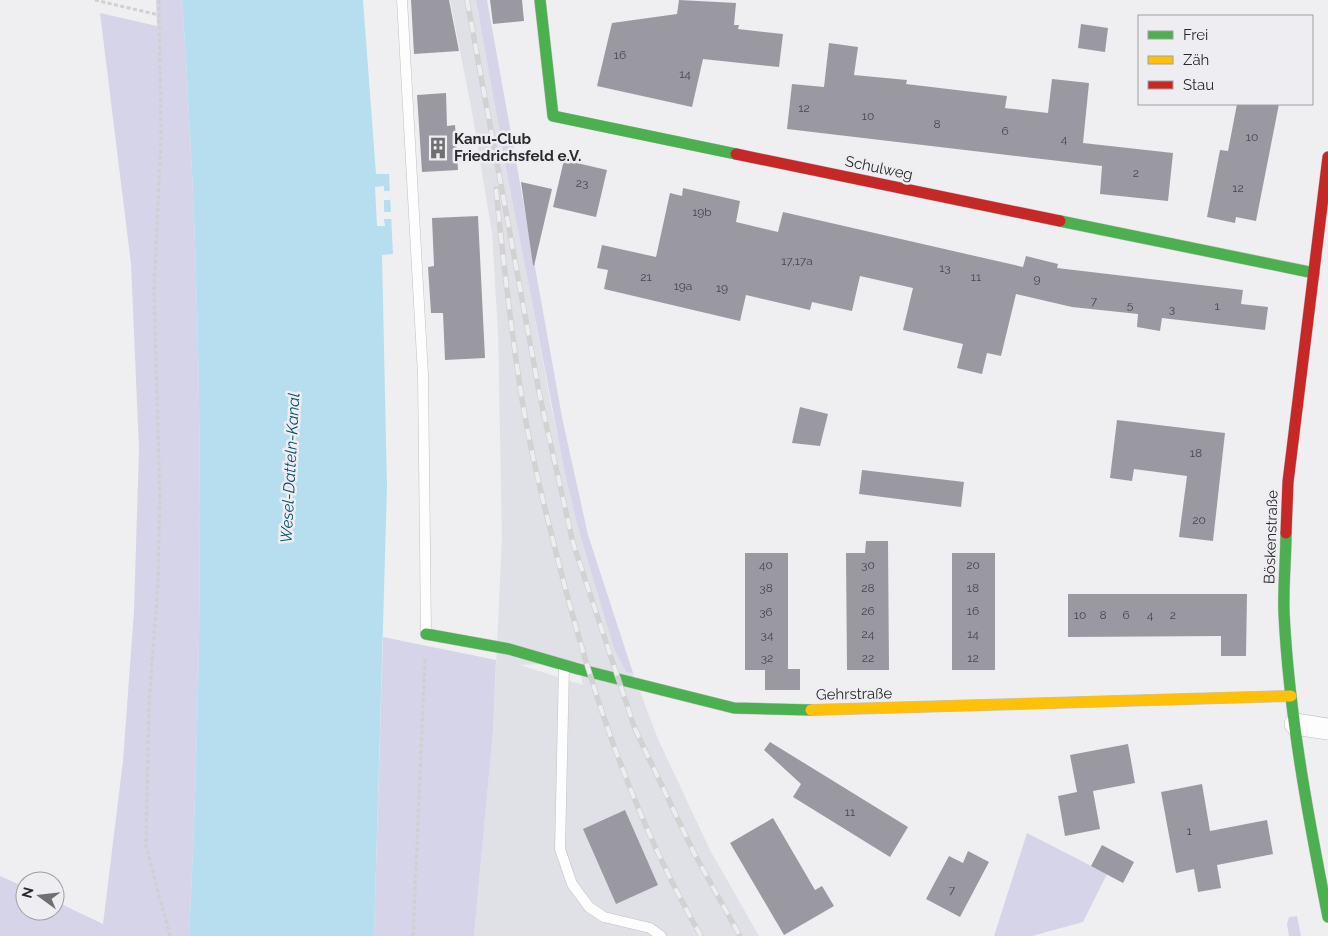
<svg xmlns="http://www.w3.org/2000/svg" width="1328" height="936" font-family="Raleway,sans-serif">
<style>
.built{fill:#e0e0e7;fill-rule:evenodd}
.green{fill:#d6d4e9}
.water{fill:#b7deef}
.pier{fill:#efeff1}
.building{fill:#9a99a2}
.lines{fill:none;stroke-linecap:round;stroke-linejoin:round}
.lane-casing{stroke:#c1c1c3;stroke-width:11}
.street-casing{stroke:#c1c1c3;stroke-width:22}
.fast-casing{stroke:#c1c1c3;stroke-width:12}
.slow-casing{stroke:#c1c1c3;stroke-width:12}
.jam-casing{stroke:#c1c1c3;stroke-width:12}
.path{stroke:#d0d0d1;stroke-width:3;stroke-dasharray:4 2.5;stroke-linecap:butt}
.lane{stroke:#fdfdfd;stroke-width:10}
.street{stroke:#fdfdfd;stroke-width:21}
.fast{stroke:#4caf50;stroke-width:11}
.slow{stroke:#ffc107;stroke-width:11}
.jam{stroke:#c62828;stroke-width:11}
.rail-casing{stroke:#d2d2d3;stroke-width:5.5}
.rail{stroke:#eeeef2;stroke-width:4;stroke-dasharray:11;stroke-linecap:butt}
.labels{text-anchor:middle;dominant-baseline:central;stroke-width:5;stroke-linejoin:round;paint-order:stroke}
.number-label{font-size:12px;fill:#47464a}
.poi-label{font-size:15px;font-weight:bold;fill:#2b2b2d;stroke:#eeeef2;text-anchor:start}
.street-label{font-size:15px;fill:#2b2b2d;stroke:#eeeef2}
.water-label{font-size:16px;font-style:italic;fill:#024f68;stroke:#eeeef2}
</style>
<rect width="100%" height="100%" fill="#efeff1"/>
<path class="built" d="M450,0H476L551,405L578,528L614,649L633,673L658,739L710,850L759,936H474L493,731L502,538L498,332L492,233L472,112ZM578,662L583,685L520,665Z"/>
<path class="green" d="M156,0H182C204,312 205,624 189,936H0V876L25,887V911H55V901L103,924L123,761L134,611L139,449L131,264L100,13L157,26Z
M476,0H487L562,417L588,535L633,673L626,672L614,649L578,528L565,473L509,183Z
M383,637L496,660L493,731L474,936H374Z
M1027,833L1107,874L1083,922L1032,936H994Z
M1297,916L1301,936H1289L1287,924L1289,917Z"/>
<path class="water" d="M182,0H363L376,174H389L393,254L382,255L387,487L374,936H189C205,624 204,312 182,0Z"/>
<path class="pier" d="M384,186V191H390V200H384V212H391L392,219H384L385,226H377L375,187Z"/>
<path class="building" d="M411,0H449L459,51L414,54Z
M490,0H522L524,21L493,24Z
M679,0L736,3L734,25H739L738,29L783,34L779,67L703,59L692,107L597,86L612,23L677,14Z
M1081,24L1108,28L1105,52L1078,48Z
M829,43L858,47L854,75L907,80L906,84L1007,96L1005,108L1048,113L1052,79L1089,83L1083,143L1173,153L1168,201L1100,194L1102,166L787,129L792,84L824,87Z
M446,93L447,126L455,125L458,170L422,172L417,95Z
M1237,104H1279L1256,221L1236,217L1235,223L1207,217L1220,150L1228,151Z
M564,160L607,170L596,217L553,207Z
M521,182L552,189L534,266L533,265Z
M683,188L740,201L736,222L778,232L783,212L1023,267L1026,256L1058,264L1057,268L1243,290L1241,304L1268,307L1265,330L1162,318L1160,331L1137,327L1138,314L1072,307L1016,294L1001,356L987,353L982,374L957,368L963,344L903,330L913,288L860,276L852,311L812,302L810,310L746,295L740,321L604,289L608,270L597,268L602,245L656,257L670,193L682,196Z
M478,216L485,358L445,360L443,313H431L428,267L434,266L432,218Z
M800,407L828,414L820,446L792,443Z
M1117,420L1225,433L1213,541L1179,537L1187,476L1134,469L1132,481L1110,478Z
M862,470L964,482L961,507L859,494Z
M866,541H888L889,670H847L846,553H865Z
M745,553H788V669H800V690H765V670H745Z
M952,553H995V670H952Z
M1068,594H1247L1246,656H1221V636L1068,637Z
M770,742L908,827L890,857L793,797L801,784L764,750Z
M1128,744L1135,783L1093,791L1100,829L1065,836L1058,796L1077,792L1070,755Z
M1202,784L1210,831L1267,820L1273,854L1217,865L1221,888L1198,892L1194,869L1176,873L1161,792Z
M625,810L658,885L616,904L583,829Z
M773,818L815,890L822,886L834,906L784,935L730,843Z
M1102,845L1134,862L1123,883L1091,866Z
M968,851L989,862L960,917L926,899L949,856L963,863Z"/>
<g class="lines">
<g class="lane-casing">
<path id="lane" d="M402,0L423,375L426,633
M564,666L560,849L572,884L589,907L604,917L650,928L661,936"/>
</g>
<g class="street-casing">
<path id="street" d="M1295,724L1328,729"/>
</g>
<g class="fast-casing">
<path id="fast" d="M540,0L553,116L736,154
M1060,221L1314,273
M1286,533C1286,559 1283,586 1284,613C1289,715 1308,816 1328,917
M426,634L509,649L578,669L734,708L811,710"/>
</g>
<g class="slow-casing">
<path id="slow" d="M811,710L1291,696"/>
</g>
<g class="jam-casing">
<path id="jam" d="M736,154L1060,221
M1286,533L1288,482L1328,157"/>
</g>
<path class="path" d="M95,0L159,15
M159,0L161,140L154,290L160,499L158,582L149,703L146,846L170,936
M413,936L425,659"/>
<use href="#lane" class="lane"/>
<use href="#street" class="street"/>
<use href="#fast" class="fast"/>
<use href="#slow" class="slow"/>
<use href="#jam" class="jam"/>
<g class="rail-casing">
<path id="rail" d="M467,0L540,397L573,543L635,729L694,853L740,936
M496,189C503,259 511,330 522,399C531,455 545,509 559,564C592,694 634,819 701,936"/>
</g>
<use href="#rail" class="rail"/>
</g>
<defs>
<g id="building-bare" transform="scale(1.725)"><path d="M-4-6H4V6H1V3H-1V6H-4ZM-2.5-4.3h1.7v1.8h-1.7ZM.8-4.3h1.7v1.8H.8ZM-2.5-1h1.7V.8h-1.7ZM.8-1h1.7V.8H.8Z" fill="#707072" stroke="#eeeef2" stroke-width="2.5" paint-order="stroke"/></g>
</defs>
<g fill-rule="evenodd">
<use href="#building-bare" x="438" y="148"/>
</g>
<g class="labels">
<g class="number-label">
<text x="620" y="55">16</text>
<text x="685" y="74">14</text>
<text x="804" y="108">12</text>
<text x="868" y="116">10</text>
<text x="937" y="124">8</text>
<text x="1005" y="131">6</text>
<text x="1252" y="137">10</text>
<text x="1064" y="139">4</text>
<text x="1136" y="173">2</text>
<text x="582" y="183">23</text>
<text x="1238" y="188">12</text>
<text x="702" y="212">19b</text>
<text x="797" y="261">17,17a</text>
<text x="945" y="268">13</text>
<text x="646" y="277">21</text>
<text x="976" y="277">11</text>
<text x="1037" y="279">9</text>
<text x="683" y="286">19a</text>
<text x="722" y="288">19</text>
<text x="1094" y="301">7</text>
<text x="1130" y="305">5</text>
<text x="1217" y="306">1</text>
<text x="1172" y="309">3</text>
<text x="1196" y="453">18</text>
<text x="1199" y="520">20</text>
<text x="766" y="565">40</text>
<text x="868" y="565">30</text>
<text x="973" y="565">20</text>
<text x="766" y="588">38</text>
<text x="868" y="588">28</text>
<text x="973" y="588">18</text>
<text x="868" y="611">26</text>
<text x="973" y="611">16</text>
<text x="766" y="612">36</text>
<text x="1080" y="615">10</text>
<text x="1103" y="615">8</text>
<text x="1126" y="615">6</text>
<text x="1150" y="615">4</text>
<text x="1173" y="615">2</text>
<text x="868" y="634">24</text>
<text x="973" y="634">14</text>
<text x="767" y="635">34</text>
<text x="767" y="658">32</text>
<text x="868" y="658">22</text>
<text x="973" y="658">12</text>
<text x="850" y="812">11</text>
<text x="1189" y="831">1</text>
<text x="952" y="890">7</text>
</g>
<g class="poi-label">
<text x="454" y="139">Kanu-Club<tspan x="454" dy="17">Friedrichsfeld e.V.</tspan></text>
</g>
<g class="street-label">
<text transform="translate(879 168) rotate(12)">Schulweg</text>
<text transform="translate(1271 537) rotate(-88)">Böskenstraße</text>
<text transform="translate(854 694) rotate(-1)">Gehrstraße</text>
</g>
<g class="water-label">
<text transform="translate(290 468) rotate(-87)">Wesel-Datteln-Kanal</text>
</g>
</g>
<rect x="1138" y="15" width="175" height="90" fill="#eeeef2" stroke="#a0a0a3"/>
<rect x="1148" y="31" width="25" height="8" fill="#4caf50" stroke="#a0a0a3"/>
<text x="1183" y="40" font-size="15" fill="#2b2b2d">Frei</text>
<rect x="1148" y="56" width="25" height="8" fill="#ffc107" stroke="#a0a0a3"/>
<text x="1183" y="65" font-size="15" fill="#2b2b2d">Zäh</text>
<rect x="1148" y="81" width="25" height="8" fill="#c62828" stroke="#a0a0a3"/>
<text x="1183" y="90" font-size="15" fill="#2b2b2d">Stau</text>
<g transform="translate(40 896) rotate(285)"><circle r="24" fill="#eeeef2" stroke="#a0a0a3"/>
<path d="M0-4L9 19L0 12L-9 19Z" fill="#707072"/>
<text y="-8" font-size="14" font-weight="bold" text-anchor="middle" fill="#2b2b2d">N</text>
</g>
</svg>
